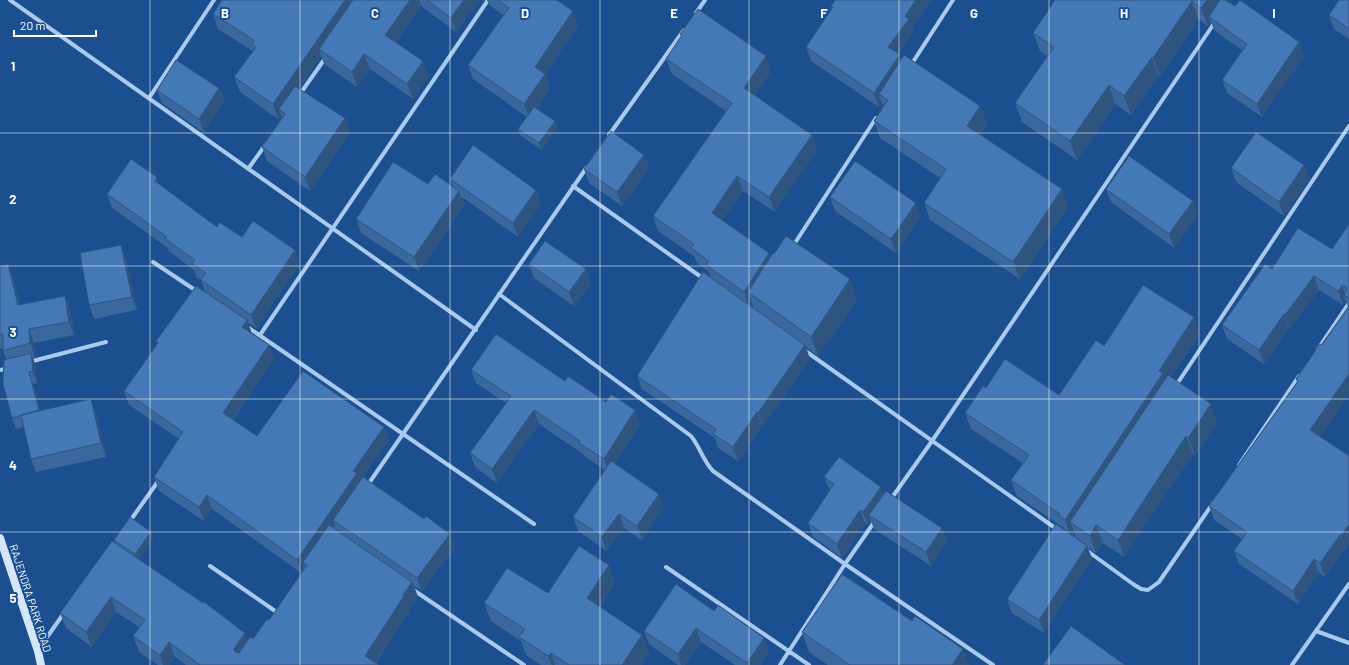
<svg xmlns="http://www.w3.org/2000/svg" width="1349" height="665" font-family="Barlow,sans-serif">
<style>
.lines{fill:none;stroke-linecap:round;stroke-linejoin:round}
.street{stroke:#a9c9ee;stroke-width:4}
.secondary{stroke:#d6e6fa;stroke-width:8}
.wall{fill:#3a679d;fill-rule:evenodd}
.shaded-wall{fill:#305480}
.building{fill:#4478b7;stroke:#305480}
.grid{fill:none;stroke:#fff;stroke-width:1;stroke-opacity:0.55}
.labels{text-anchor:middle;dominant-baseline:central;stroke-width:4;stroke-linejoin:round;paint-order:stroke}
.street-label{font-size:11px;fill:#fff;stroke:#1b4f8f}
.grid-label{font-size:13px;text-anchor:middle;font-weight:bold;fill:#fff;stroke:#1b4f8f;stroke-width:4;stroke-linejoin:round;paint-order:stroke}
</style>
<rect width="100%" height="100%" fill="#1b4f8f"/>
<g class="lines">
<path class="street" d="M10,0L476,330
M696,13L705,0
M911,65L953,0
M300,94L326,57
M149,98L214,0
M609,135L684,30
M248,169L266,144
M573,186L704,279
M793,246L876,118
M153,262L198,292
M499,294L691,436C700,447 703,461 713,471L845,564L993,665
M246,326L534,524
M260,335L488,0
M1318,349L1349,303
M804,350L1058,530
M29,362L106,342
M0,370L9,368
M1175,387L1349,126
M1239,465L1299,376
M367,486L587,167
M891,499L932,441L1215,22
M130,521L159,480
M1086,550L1133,584L1141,589L1148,590L1159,582L1213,503
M210,566L278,613
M666,567L809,665
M412,589L524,665
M1316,631L1349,643
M38,650L64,613
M780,665L845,564L875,521
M1292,665L1349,584"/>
<path class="secondary" d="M0,538L38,651L41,665"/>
</g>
<path class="wall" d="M222,0H480L456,32L421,6L396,42L429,76L413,99L370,69L357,87L324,64L321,56L299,89L345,118L350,132L310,191L267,161L262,147L282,119L281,115L278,119L240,92L234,77L253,51L218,29L213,14Z
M487,0H557L578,25L545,74L550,89L537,109L555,121L557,128L542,150L521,136L518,129L527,117L473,79L468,65L503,15L489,5Z
M835,0H931L912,27L914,32L898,54L901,59L980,106L987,124L980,134L1068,206L1020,279L930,220L924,203L940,178L880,138L874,121L883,106L882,103L879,107L811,61L806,47L832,9L831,6Z
M1055,0H1218L1219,2L1235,6L1299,42L1304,56L1262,117L1227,93L1222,80L1242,50L1214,30L1211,22L1208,26L1198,19L1160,76L1158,75L1131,115L1115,104L1077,160L1022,122L1015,103L1047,56L1040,51L1033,33Z
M1349,0V39L1334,29L1329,15Z
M680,34L771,71L755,95L812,135L817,150L775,212L743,191L722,220L770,257L857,299L818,356L806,347L810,359L763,426H762L738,461L718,448L715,438L642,389L637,376L711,278L708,271L697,263L694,256L658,231L653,216L726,111L672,74L666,59L681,36ZM752,303L754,309L750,306Z
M219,88L224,102L204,133L162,103L157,90Z
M644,155L649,168L622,206L589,183L584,169Z
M1304,165L1309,179L1284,216L1236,182L1231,168Z
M450,179L536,190L541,204L518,237L462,197L464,205L419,271L361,233L356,219L428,184L453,187Z
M160,185L217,227L242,237L295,250L300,264L256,328L248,323L252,334L269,345L274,359L233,420L257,436L389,440L363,477L424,519L450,534L455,547L422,591L414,586L418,597L409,609V611L376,663L379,665H186L175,657L169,665H158L139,652L133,636L139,627L116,612L92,647L66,628L60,613L115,543L114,540L151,532L153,539L139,559L248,641L253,639L269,620L301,573L212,509L204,521L159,491L154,477L179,439L129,405L124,391L157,344L156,341L205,292L201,280L197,278L194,270L169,251L168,248L112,208L107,194Z
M1106,189L1193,201L1198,215L1174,248L1111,202Z
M830,197L921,217L896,253L835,211Z
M1349,224V395L1320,437L1349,456V545L1346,549L1345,548L1325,577L1319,573L1298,604L1239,564L1234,551L1242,539L1214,520L1209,506L1297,382L1296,379L1348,307L1346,301L1343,305L1319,290L1290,329L1289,328L1264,364L1227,339L1222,325L1272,269L1332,249Z
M126,259L137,310L94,319L89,305Z
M8,264L13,278L20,305L65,296L70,310L74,335L34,343L35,357L33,358L35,364L37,383L33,384L40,411L96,413L106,457L36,472L31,459L24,427L16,429L12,418L6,359L3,351V348L0,349V266Z
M529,264L586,269L591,283L574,306L534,278Z
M1194,317L1200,333L1171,378L1217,422L1195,455L1193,454L1124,557L1103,543L1096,553L1088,548L1092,559L1044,633L1012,613L1007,599L1064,529V528L1017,496L1011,480L1023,463L971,429L965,413L986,388L1059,395L1104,346ZM1074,531L1076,537L1072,534Z
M471,370L565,381L606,402L635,410L640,424L615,463L659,494L664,507L642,540L624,528L607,551L578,531L573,517L605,470L584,456L583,454L539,424L497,483L475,467L470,453L506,403L476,383Z
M824,477L883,495L942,528L947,541L931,566L874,529L871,521L868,525L865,523L842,558L813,537L808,523L830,491Z
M615,583L600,607L642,635L649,654L641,665H541L526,655L521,641L491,621L484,603Z
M714,611L764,638L769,652L760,665H735L701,642L685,665H678L649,644L644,631Z
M802,632L969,665H828L809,652Z"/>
<path class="shaded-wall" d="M345,0H361L319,49L321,56L283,112L279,109L281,115L278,119L273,104Z
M410,0H419L421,6L391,49L385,35Z
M464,0H480L456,32L451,18Z
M916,0H931L912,27L914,32L893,60L888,47L905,16Z
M1207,0H1218L1221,7L1209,17L1211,22L1208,26L1201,8Z
M1192,1L1198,19L1160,76L1153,58Z
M573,11L578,25L545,75V74L550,89L530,119L524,104L535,67Z
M1299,42L1304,56L1262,117L1257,104Z
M364,54L370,69L357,87L352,72Z
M900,54L904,68L879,94L882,103L879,107L874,93Z
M766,56L771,71L750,103L744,88Z
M1152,57L1158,75L1131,115L1124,96Z
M423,61L429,76L413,99L407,84Z
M1109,85L1115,104L1077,160L1070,141Z
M219,88L224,102L204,133L199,119Z
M980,106L987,124L974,143L967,126Z
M345,118L350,132L310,191L305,177Z
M555,121L557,128L542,150L539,143Z
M812,135L817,150L775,212L769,197Z
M644,155L649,168L622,206L617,192Z
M1304,165L1309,179L1284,216L1279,202Z
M737,176L743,191L717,228L712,213Z
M157,177L162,191L155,181Z
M1062,189L1068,206L1020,279L1013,262Z
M536,190L541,204L518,237L513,223Z
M459,191L464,205L419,271L414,257Z
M1193,201L1198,215L1174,248L1169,234Z
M916,203L921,217L896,253L891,239Z
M121,245L126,259L137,310L132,297Z
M295,250L300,264L256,328L251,315Z
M769,253L774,268L748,292L752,303L749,307L744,292Z
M8,264L13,278L23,319L18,305Z
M586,269L591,283L574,306L569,292Z
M1314,276L1319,290L1290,329L1285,315Z
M850,279L857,299L818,356L811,337Z
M1342,286L1346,296L1344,295L1346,301L1343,305L1338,291Z
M65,296L70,310L74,335L69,322Z
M1284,314L1289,328L1264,364L1259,350Z
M1194,317L1200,333L1167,384L1070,522L1074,531L1071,536L1065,520Z
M247,320L252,334L242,327Z
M29,329L34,343L35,357L30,343Z
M269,345L274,359L228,426L223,413Z
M805,345L810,359L763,426L758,413Z
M31,353L35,364L37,383L33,371Z
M29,372L33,384L43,422L39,410Z
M1349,374V395L1315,444L1310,430Z
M91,399L96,413L106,457L101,443Z
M1211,404L1217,422L1195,455L1188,438Z
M534,410L539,424L497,483L492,469Z
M635,410L640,424L609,472L604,459Z
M757,412L762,426L738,461L733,447Z
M384,427L389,440L333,520L335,526L307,567V565L303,562L305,569L302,573L297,560L353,471Z
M1186,436L1193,454L1124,557L1118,540Z
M881,487L886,501L869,515L871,521L868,525L863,512Z
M659,494L664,507L642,540L637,526Z
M207,495L212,509L204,521L199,507Z
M860,510L865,523L842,558L837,544Z
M619,514L624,528L607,551L602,537Z
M1349,524V545L1346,549L1341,536Z
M1096,525L1103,543L1096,553L1090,536Z
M942,528L947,541L931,566L926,552Z
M151,532L153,539L137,562L135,554Z
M450,534L455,547L422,591L417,578Z
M1340,535L1345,548L1325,577L1320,563Z
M1087,546L1092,559L1044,633L1039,620Z
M1314,559L1319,573L1298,604L1293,591Z
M609,565L615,583L593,617L587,598Z
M412,582L418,597L409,609V611L374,665L365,656L403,595Z
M111,597L116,612L92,647L86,632Z
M696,628L701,642L685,665H681L678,654Z
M245,633L250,648L240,664L234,649Z
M642,635L649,654L641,665H622Z
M764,638L769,652L760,665H748L747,663Z
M169,642L175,657L169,665H163L160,655Z
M963,649L969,665H952Z
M551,653L555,665H552L548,656Z"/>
<path class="building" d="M222,0H345L273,104L234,77L256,47L252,45L254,40L213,14Z
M353,0H410L385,35L423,61L407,84L364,54L352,72L319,49Z
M427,0H464L451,18Z
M498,0H557L573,11L535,67L545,74L524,104L468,65L509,8Z
M835,0H916L905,16L909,19L888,47L900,54L874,93L806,47L833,7L831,6Z
M1055,0H1207L1201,8L1192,1L1153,58L1152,57L1124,96L1109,85L1070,141L1015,103L1054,47L1033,33Z
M1220,0H1225L1235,6L1240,0L1299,42L1257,104L1222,80L1247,44L1209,17Z
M1339,0H1349V29L1329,15Z
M698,9L766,56L744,88L812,135L769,197L737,176L712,213L769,253L744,292L706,265L709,261L691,248L694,244L653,216L732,103L666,59L682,35L680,34Z
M904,55L980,106L967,126L1062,189L1013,262L924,203L946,169L874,121L888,100L879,94Z
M176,60L219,88L199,119L157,90Z
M295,86L345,118L305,177L262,147L285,114L279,109Z
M534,107L555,121L539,143L518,129Z
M611,131L644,155L617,192L584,169Z
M1256,132L1304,165L1279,202L1231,168Z
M473,145L536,190L513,223L450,179Z
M1129,156L1193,201L1169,234L1106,189Z
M131,159L157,177L155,181L217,227L219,222L242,237L253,221L295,250L251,315L201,280L206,273L192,264L195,260L164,238L167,237L107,194Z
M855,161L916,203L891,239L830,197Z
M393,162L428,184L435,174L459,191L414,257L356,219Z
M1349,224V298L1344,295L1347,290L1346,286H1342L1338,291L1314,276L1285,315L1284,314L1259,350L1222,325L1265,264L1272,269L1298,228L1332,249Z
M786,236L850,279L811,337L748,292L773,253L774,254Z
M545,241L586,269L569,292L529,264Z
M121,245L132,297L89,305L80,253Z
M8,264L18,305L65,296L69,322L29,329L30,343L3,351V334H0V266Z
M703,272L805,345L758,413L757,412L733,447L713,434L716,429L637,376Z
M1143,285L1194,317L1159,371L1163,373L1065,520L1059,516L1060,514L1011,480L1029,455L965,413L983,386L986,388L1005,359L1059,395L1096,340L1104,346Z
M196,286L247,320L242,327L269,345L223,413L257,436L303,371L384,427L353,471L357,473L297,560L207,495L199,507L154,477L183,432L124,391L158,343L156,341Z
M1349,306V374L1310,430L1349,456V524L1341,536L1340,535L1320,563L1314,559L1293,591L1234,551L1247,532L1209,506L1298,381L1296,379L1320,344L1322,345Z
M496,334L565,381L568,376L606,402L611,394L635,410L604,459L579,443L580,441L534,410L492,469L470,453L511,396L471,370Z
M31,353L33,371L29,372L39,410L12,418L3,384L4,360Z
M1168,375L1211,404L1188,438L1186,436L1118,540L1096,525L1090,536L1070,522Z
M91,399L101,443L31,459L21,415Z
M839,457L881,487L863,512L860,510L837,544L808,523L834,484L824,477Z
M611,461L659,494L637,526L619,514L602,537L573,517Z
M363,477L424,519L426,516L450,534L417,578L333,520Z
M886,491L942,528L926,552L869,515Z
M130,517L151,532L135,554L114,540Z
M1056,524L1087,546L1039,620L1007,599Z
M329,525L412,582L403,595L404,596L365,656L379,665H200L169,642L160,655L133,636L145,620L111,597L86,632L60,613L112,541L203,603L204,602L245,633L234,649L235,652L239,653L250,637L253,639L267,619L269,620L307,565L303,562Z
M579,546L609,565L587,598L642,635L622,665H569L551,653L548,656L519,637L525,629L484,603L507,568L548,593Z
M842,574L912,621L915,616L963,649L952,665H850L802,632Z
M676,584L714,611L718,605L764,638L747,663L696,628L678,654L644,631Z
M1071,626L1125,665H1043Z"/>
<path class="grid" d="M150,0V665M300,0V665M450,0V665M600,0V665M749,0V665M899,0V665M1049,0V665M1199,0V665M0,133H1349M0,266H1349M0,399H1349M0,532H1349"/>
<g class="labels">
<g class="street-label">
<text transform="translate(31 598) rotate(72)">RAJENDRA PARK ROAD</text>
</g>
</g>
<g class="grid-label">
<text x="225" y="18">B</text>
<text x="375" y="18">C</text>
<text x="525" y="18">D</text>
<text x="674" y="18">E</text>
<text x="824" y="18">F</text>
<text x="974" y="18">G</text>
<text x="1124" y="18">H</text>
<text x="1274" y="18">I</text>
<text x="13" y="71">1</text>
<text x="13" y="204">2</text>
<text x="13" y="337">3</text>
<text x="13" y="470">4</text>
<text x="13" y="603">5</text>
</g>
<path d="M14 30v6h82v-6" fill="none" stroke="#ffffff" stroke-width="2"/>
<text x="20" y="30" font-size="12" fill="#ffffff" stroke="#1b4f8f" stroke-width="3" paint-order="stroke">20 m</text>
</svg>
